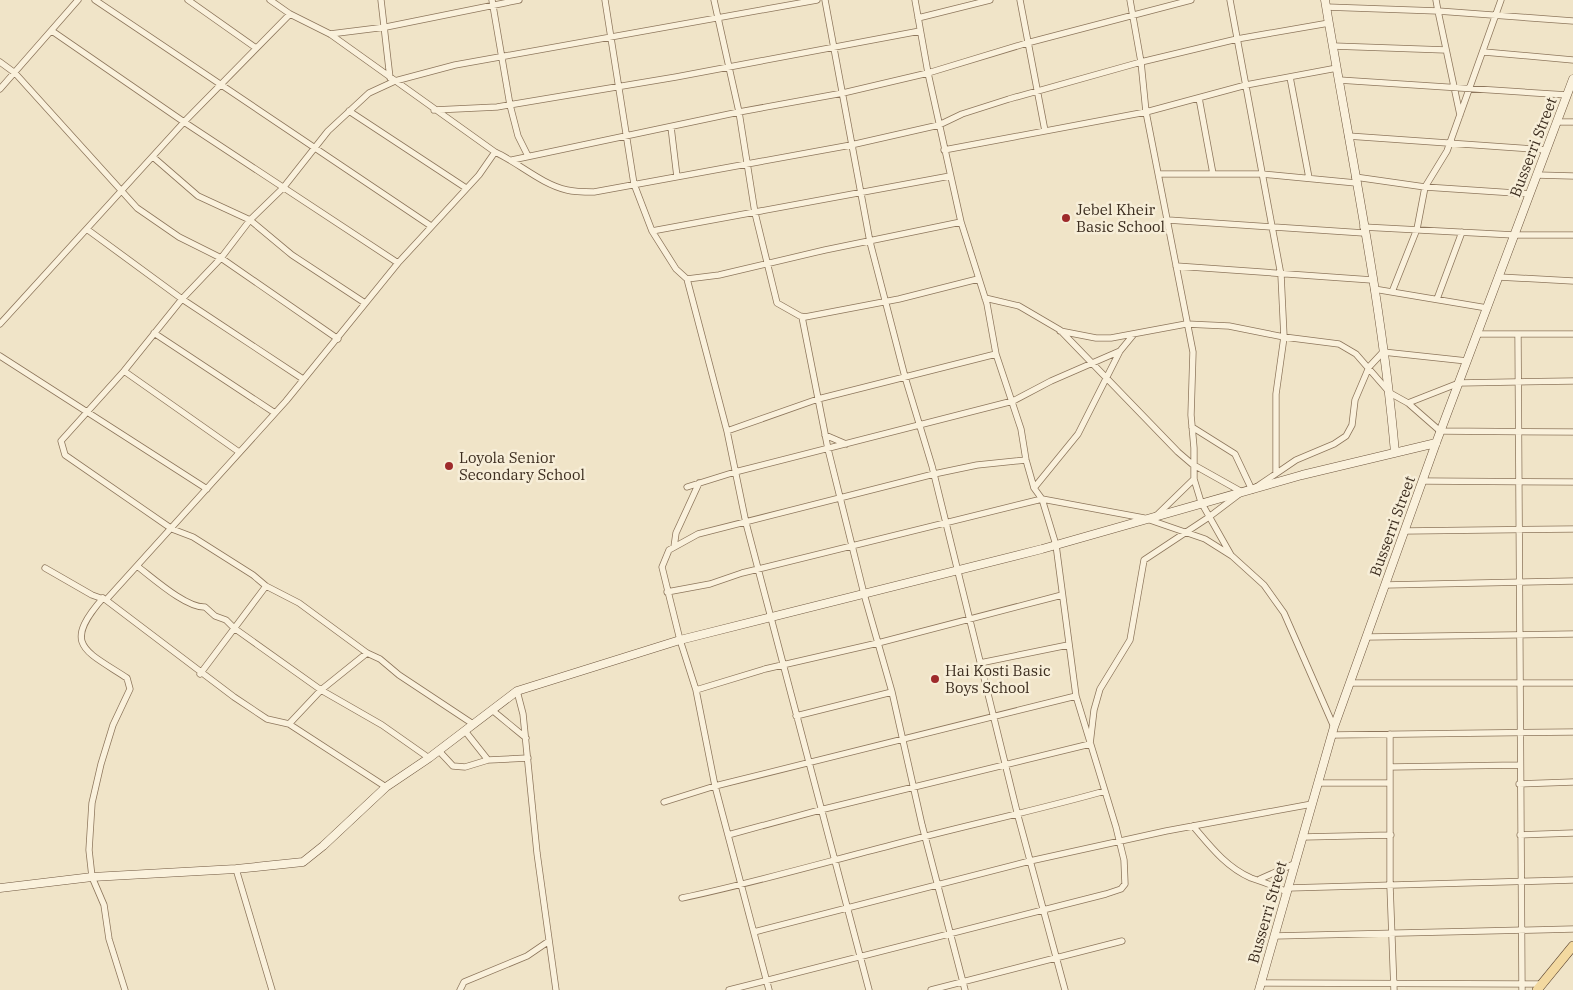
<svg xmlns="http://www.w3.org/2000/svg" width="1573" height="990" font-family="'IBM Plex Serif',serif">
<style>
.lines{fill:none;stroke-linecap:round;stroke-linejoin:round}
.street-casing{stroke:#8d765c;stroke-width:7}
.secondary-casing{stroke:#6f573f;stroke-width:9}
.primary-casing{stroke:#5b4430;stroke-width:10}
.street{stroke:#faf1dc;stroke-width:5.5}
.secondary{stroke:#faf1dc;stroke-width:8}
.primary{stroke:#f3d9a0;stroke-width:9}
.poi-dot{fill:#9e2a2b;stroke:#f7eed8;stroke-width:2}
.labels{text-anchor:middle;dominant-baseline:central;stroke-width:5;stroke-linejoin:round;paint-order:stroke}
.street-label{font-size:15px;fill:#3d2e20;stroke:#f7eed8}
.poi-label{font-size:15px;fill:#3d2e20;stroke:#f7eed8;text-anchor:start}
</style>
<rect width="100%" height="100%" fill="#f0e4c8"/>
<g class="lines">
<g class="street-casing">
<path id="street" d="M95,0L431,226
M188,0L256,48
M381,0L390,78
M492,0L510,105L518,136L528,156
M605,0L634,184L652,231L950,176
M714,0L739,112L755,213L777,303L800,316L805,317L899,299L978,279
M825,0L870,242L905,377L932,466L1018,816L1065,990
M1020,0L1045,131
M1130,0L1141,62L1146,112L1193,352L1191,415L1194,448V479L1201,502L1231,555
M1230,0L1281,275L1284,337L1276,394V473
M1436,0L1438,11L1573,21
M1326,7L1438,11L1460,115
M918,18L990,0
M52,31L184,122L398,263
M330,34L386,27L519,0
M1333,46L1446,50
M1484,52L1573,60
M0,62L15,73L137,208L179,237L221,258L338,339
M1290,77L1309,178
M1339,80L1567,95
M0,89L78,0
M1199,98L1213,174
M434,110L497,107L676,77L920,31
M349,111L466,188
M1557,122H1573
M671,127L677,177
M1348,136L1546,150
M944,150L1146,112L1246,85L1337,68
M495,152C519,163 541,184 567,190C575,192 585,192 594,192L851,145L939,125L962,114L1009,99L1141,62L1237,39L1329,23
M153,157L198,196L250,220L292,255L365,303
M512,160L739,112L843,93L928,73L1027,43L1191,0
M1160,174H1262L1356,183
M1537,175L1573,176
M1355,177L1425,187L1530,194
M1168,220L1364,233
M1363,227L1514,235H1573
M88,230L182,299L303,379
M652,231L676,269L687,279L719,275L825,250L961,222
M1176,266L1372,280
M1499,277L1573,281
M687,279L727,431L746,523L869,990
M1374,289L1487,308
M1392,292L1417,229L1425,187L1447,151L1501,0
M1437,299L1462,232
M802,317L828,449L864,594L892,692L922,825L965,990
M0,324L184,122L290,14
M1060,331L1096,338H1111L1186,324L1229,326L1284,337L1339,344L1356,354L1390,393L1408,403L1440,431L1573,432
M154,333L275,413
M1479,334H1573
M1518,334L1522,990
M0,356L207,489
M124,371L239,452
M1408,403L1459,383L1573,381
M1192,427L1235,454L1252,490L1296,460L1334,444L1346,436L1352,425L1355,400L1369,367L1383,352L1467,361
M727,431L818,399L996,354
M825,435L846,444
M1422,481L1573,482
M687,487L735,472L1013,401L1051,381L1120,351
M1034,488L1078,434L1120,351L1134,334
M1157,515L1194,479
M1405,531L1573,529
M674,547L676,533L699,483
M137,566C153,578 186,608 205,607L215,616L226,620L234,628L321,690L382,725L429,758
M45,568L92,595L106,600L234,697L267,719L289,724L386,787
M1385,585L1573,581
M667,592L710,584L742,573L1042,499L1144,518L1205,539L1232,556L1264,585L1284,613L1334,727
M103,598C62,645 84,650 127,678L130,689L113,725L101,764L92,803L89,850L92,877L104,905L109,939L125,990
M106,600L286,401L398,263L479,175L495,152L330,34L290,14L270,0
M1367,637L1573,634
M980,663L1068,645
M200,674L266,586
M1350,683H1573
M696,690L765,669L878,643L1062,595
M517,691L523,714L537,853L556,990
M492,710L526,738
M796,716L892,692
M289,724L321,690L367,653
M473,724L399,675L380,659L367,653L299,603L266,586L253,575L193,537L172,529L65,455L61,441L124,371L182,299L221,258L250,220L283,188L328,131L369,93L395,81L455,65L817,0
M465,731L488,760
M1390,734V886L1394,990
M1332,735L1573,732
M439,751L453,766L465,767L488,760L528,758
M1390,767L1519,765
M1318,783H1390
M1519,784L1573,782
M664,802L715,786L1076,696
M1193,826C1210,846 1226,867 1251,878C1263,882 1275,886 1287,892
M728,835L820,810L1090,744L1094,710L1100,689L1130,640L1144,560L1209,517L1242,492L1192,464L1178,452L1060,330L1019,306L985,298
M1520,835L1573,833
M1303,837L1391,835
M236,869L272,990
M1260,879L1296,863
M1288,888L1573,880
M682,898C753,883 822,863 892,845C963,826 1034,811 1105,791
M754,932L1030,861L1166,831L1312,804
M1274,936L1573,929
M1261,983L1543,984
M460,990L464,982L527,956L549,941
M729,990L1106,894L1121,889L1125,884L1124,860L1116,827L1076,696L1056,545L1042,499L1034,488L1026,460L1021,429L996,354L987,304L961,222L928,73L915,0
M769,990L715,786L696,690L680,640L662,567L669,550L698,534L934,474L977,465L1026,460
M931,990L1122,941"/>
</g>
<g class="secondary-casing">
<path id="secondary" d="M1325,0C1350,151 1382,301 1395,453
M0,888L92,877L236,869L303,862L323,846L386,787L429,758L517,691L680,640L1042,549L1302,475L1436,443
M1259,990L1334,727L1436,443L1573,79"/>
</g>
<g class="primary-casing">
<path id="primary" d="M1537,990L1573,946"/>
</g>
<use href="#street" class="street"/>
<use href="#secondary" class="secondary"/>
<use href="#primary" class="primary"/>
</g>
<g class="poi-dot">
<circle cx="1066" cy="218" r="5"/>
<circle cx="449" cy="466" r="5"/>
<circle cx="935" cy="679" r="5"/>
</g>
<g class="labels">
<g class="street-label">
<text transform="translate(1533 147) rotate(-69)">Busserri Street</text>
<text transform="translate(1392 526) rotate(-70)">Busserri Street</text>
<text transform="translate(1267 912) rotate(-74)">Busserri Street</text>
</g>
<g class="poi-label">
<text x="1076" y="209">Jebel Kheir<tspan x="1076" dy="17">Basic School</tspan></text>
<text x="459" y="457">Loyola Senior<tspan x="459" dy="17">Secondary School</tspan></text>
<text x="945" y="670">Hai Kosti Basic<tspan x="945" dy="17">Boys School</tspan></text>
</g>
</g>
</svg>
